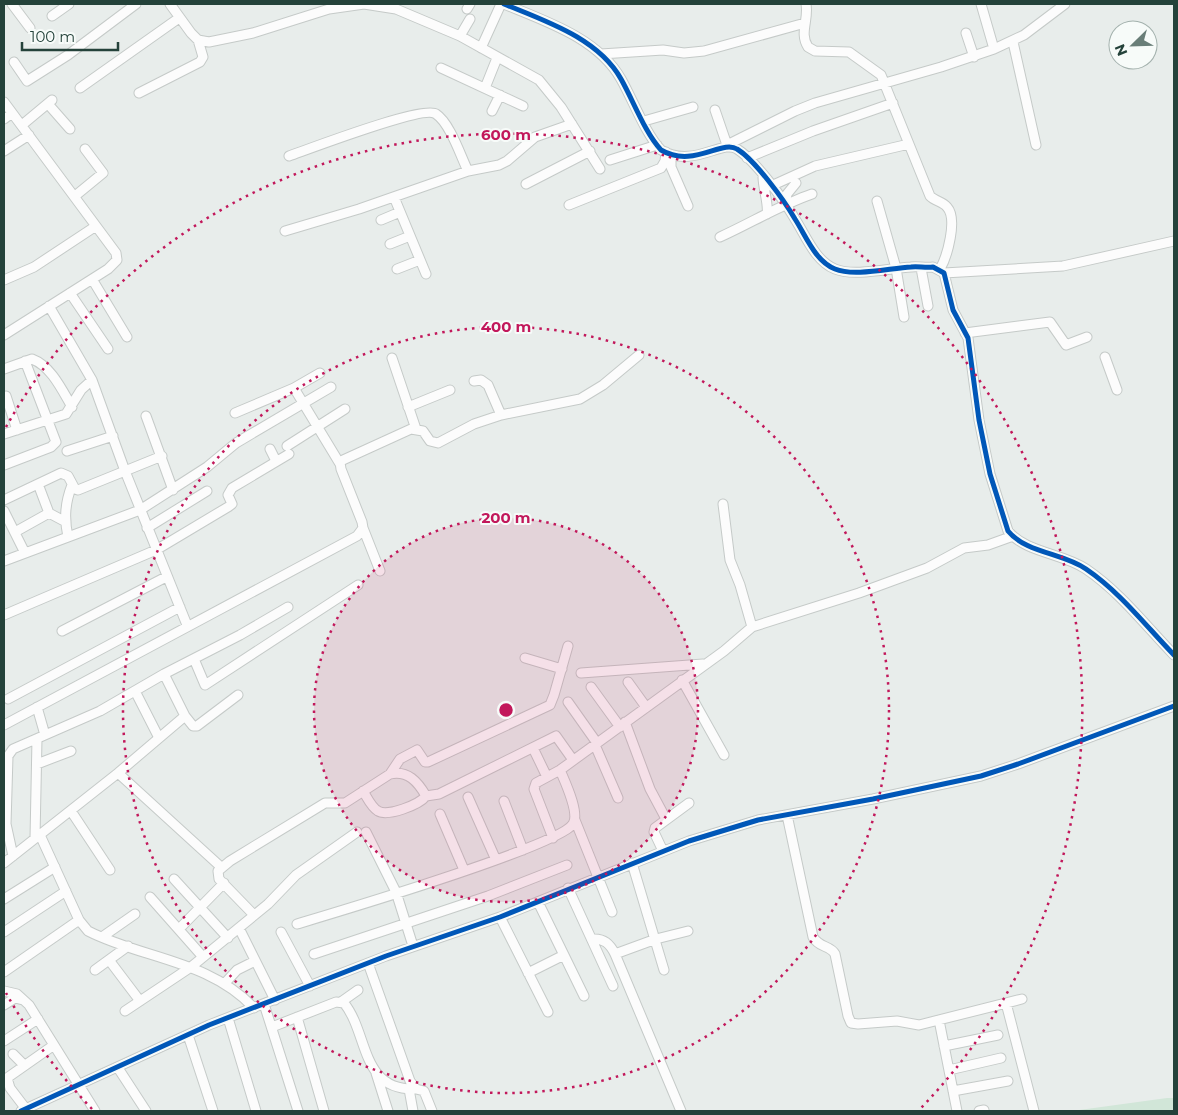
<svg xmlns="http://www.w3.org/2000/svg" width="1178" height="1115" font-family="Montserrat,sans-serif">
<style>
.green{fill:#d1e6d8}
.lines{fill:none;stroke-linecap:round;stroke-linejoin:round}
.minor-casing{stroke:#c5cac8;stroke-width:11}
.minor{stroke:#fcfcfc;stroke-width:9}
.cycleway-casing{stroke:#f7fbf9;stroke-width:8}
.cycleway{stroke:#0057b8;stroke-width:5}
.ring{fill:none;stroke:#c2185b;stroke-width:2.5;stroke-dasharray:2.5 5}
.centre{fill:#c2185b;stroke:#f7fbf9;stroke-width:2.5}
.ring-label{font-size:15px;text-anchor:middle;font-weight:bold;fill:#c2185b;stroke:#f7fbf9;stroke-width:4;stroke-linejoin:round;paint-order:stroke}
</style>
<rect width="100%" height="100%" fill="#e8edeb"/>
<path class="green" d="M1167,1098H1174V1111H1072Z"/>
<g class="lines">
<g class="minor-casing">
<path id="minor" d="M12,4L30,28
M170,4L191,33L198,40L209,42L253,33L329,9L364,4L396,9L460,36L539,80L561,107L600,169
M504,4C545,21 598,38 621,79C633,100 645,133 661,150C693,169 722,139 737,149C755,160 784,200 795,219C806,236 815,261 835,269C854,277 890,268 911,267C918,266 925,268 933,267L944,273L953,310L968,338L979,420L990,474L1008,531C1026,553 1063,553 1086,569C1120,592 1146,626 1174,655
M806,4C809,20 799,33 808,47L815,51L849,52L881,75L930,196C935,201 943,202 947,207C958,219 947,257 940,269
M981,4L994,49
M467,9L470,4
M52,16L69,4
M966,33L974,57
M460,36L470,19
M1013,42L1036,145
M481,48L501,4
M601,54L663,50L684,53L704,51L805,23
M14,62L27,81L68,55L136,4
M441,68L523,106
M80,88L179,18
M485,88L497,58
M139,93L200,62L203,57L198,40
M4,102L116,253L117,260L108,269L4,335
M48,104L70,129
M715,110L727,145
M492,111L500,95
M4,119L12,113
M644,121L693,107
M22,125L52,100
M725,146L795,111L815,103L941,67L994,49L1024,35L1065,4
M4,151L29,135
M289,156C309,149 424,105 436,114C450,123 461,157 468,171
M671,156V167L688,206
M747,158L813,131L893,103
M610,160L657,145
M763,177C763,188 769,205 767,214
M526,184L590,151
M771,186L815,166L909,144
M75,196L103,173L85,149
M394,197L426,274
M877,201L896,268L904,317
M785,203L787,194L796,183
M569,205L661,168L665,161L666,152
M381,220L400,212
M285,231L359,209L468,171L499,165L507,161L535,137L572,124
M720,237C751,223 780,205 812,194
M390,244L410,236
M921,268L928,306
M397,269L420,260
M944,273L1063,266L1174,241
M92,279L127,337
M4,280L34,267L96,226
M70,293L108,349
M49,306L92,380L125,471L187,625
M965,333L1050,322L1066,345L1087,337
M1105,357L1117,390
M392,358L416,429
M4,369L32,359C51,366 62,390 72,407
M474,381L481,380L488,385L501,415
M294,388L320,373
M6,396L17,430
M408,407L450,390
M235,413L294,388L340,464
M146,416L173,490
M4,434L66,414L81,390L92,380
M287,446L345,409
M270,449L276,461
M67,451L113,436
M4,465L51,447L56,442L25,361
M38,484L49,513L64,521
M4,500L61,473L68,476L75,489L78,490L162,456
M723,504L730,560L740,585L752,627
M4,511L25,553
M147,528L207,491
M363,528L380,571
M15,532L49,513
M68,537C64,518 65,503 72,485
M4,561L140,510L207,467L236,443L331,387
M4,615L156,550L228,507L232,504L228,495L232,488L289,454
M62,631L166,577
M525,658L562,669
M194,659L205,685L358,585
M581,673L703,664
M682,680L724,755
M628,682L646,707
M591,687L620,727
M135,691L159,738
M8,699L180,607
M568,702L597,743
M37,707L45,735
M185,716L193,726H197L238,695
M625,722L650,789L666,819
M4,725L357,536L363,528L362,522L341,469L340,462L343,460L411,429L423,431L430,441L438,443L474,424L501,415L580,399L603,385L639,355
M595,745L618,798
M533,748L547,777
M37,764L71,751
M118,773L221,867
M390,774L400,759L417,750L425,762H428L550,705L554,695L568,646
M363,791C367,797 371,807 378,811C387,817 419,805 426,796
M468,797L496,860
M504,801L523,850
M71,811L110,870
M440,814L464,870
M787,815L813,937C819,948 830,945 835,954L848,1016L851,1023L858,1024L897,1021L919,1025L1022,999
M575,820L612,912
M366,832L396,892L413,946
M40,835L79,920L88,931C143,959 209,960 254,1008
M35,838L37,739
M553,838L534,789L536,783L560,770L724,651L752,627L859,593L927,568L964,548L988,545L1013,536
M663,851L654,832L655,828L689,803
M13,856L6,824L8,756L13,749L100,711L164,674L240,635L288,607
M4,863L118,773L185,716L164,674
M632,863L664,970
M174,879L228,938
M568,888L613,986
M150,897L203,957
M4,899L55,867
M538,902L584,996
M254,915L219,879L218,871L230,861L325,803H345L390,774C408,770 418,782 426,796L439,794L556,736L573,760
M500,917L548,1012
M297,924C337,912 559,846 573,824C580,813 565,782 560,770
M239,928L275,1000
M179,929L224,883
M4,932L66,891
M281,932L310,986
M102,937L135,914
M592,939C604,938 610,944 615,954L681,1111
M314,954L488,896L567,865
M615,954L656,939L688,931
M109,960L140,1001
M368,963L410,1081L416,1089L424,1091L432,1111
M95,970L128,946
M4,972L79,920
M528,973L564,955
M225,983L237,970L255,961
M4,991L17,994L29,1005L95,1111
M341,1002L358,990
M1006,1003L1034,1111
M264,1004L298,1111
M4,1005L15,998L23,1000
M125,1011L191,967L268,904L296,875L357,832
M297,1017L324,1111
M228,1018L256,1111
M939,1020L957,1111
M272,1027L336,1002L344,1003C369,1034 360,1091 416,1089
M188,1035L213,1111
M4,1041L38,1019
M944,1046L998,1035
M13,1054L24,1065
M118,1068L146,1111
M949,1070L1001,1058
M376,1073L388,1111
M409,1089L413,1111
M953,1091L1008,1081
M26,1109L10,1088L7,1078L54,1045
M21,1111L209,1025L386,956L500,917L689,841L758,820L873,799L981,776L1018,764L1174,706
M979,1111L984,1110"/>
</g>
<use href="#minor" class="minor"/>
<g class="cycleway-casing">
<path id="cycleway" d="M504,4C545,21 598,38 621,79C633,100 645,133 661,150C693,169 722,139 737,149C755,160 784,200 795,219C806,236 815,261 835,269C854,277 890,268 911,267C918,266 925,268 933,267L944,273L953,310L968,338L979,420L990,474L1008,531C1026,553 1063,553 1086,569C1120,592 1146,626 1174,655
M21,1111L209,1025L386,956L500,917L689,841L758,820L873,799L981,776L1018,764L1174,706"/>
</g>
<use href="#cycleway" class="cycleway"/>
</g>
<circle cx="506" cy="710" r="192" fill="#c2185b" fill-opacity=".12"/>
<g class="ring">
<circle cx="506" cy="710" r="192"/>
<circle cx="506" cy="710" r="383"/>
<path d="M92 1109A575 575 0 0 1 6 993M6 427A575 575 0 1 1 920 1109"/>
</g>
<circle cx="506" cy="710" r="8" class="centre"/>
<g class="ring-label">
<text x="506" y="140">600 m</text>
<text x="506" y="332">400 m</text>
<text x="506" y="523">200 m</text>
</g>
<rect width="1178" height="1115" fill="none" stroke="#24423a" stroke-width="10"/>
<g transform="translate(1133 45) rotate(247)"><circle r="24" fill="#f7fbf9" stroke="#a3b1ad"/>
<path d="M0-4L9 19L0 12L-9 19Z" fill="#697e78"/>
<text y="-8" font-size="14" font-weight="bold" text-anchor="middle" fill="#24423a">N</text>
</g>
<path d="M22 42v8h96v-8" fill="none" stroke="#24423a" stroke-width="2.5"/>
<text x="30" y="42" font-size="15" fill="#24423a" stroke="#f7fbf9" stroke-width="4" paint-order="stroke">100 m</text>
</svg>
